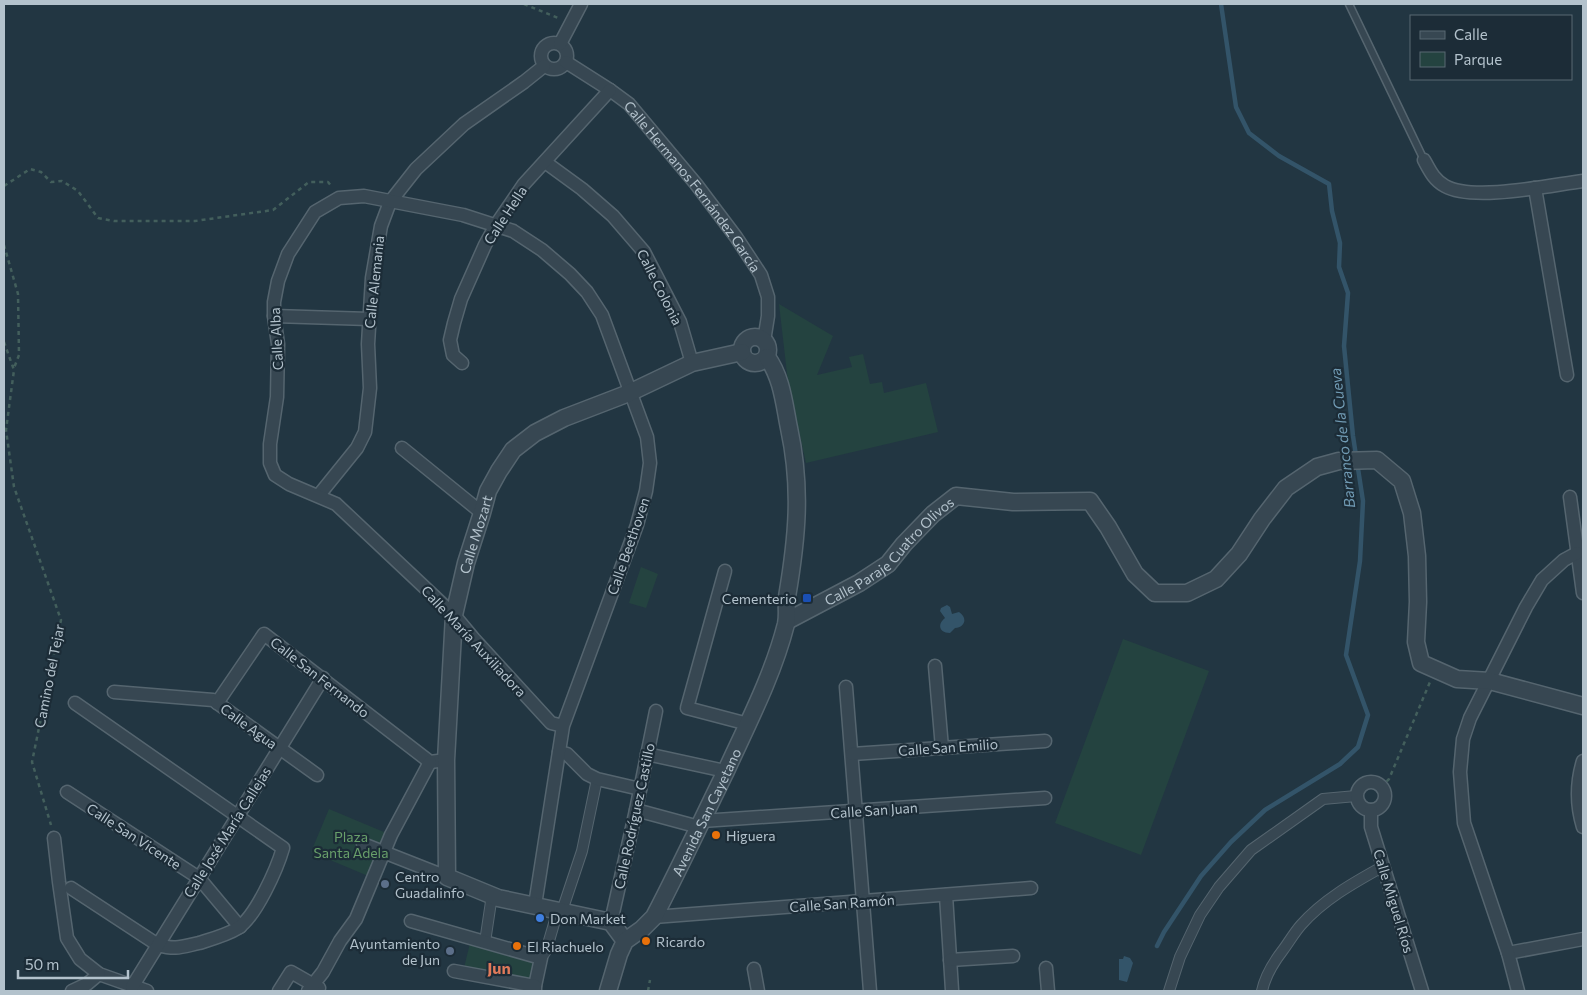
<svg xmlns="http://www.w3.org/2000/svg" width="1587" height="995" font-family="Commissioner,sans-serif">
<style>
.green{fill:#244340}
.water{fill:#335469}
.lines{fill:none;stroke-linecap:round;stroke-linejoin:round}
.stream{stroke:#335469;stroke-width:4.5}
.service-casing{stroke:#55656f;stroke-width:9}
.pedestrian-casing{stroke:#55656f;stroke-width:12}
.minor-casing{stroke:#55656f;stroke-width:15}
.tertiary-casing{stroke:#55656f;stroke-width:19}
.path{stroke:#435f5c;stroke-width:2.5;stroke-dasharray:4 4;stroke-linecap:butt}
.service{stroke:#374752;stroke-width:6}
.pedestrian{stroke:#374752;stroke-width:10}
.minor{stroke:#374752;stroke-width:12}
.tertiary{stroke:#374752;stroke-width:16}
.transit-dot{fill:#1a4fb4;stroke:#1c2c37;stroke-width:2}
.food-dot{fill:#e8710a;stroke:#1c2c37;stroke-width:2}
.service-dot{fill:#5c6f8a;stroke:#1c2c37;stroke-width:2}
.shop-dot{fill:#3f7fe0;stroke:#1c2c37;stroke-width:2}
.labels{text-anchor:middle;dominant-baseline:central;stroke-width:4.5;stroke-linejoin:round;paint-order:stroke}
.street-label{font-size:14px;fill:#b3c2cc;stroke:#1c2c37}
.poi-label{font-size:14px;fill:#b3c2cc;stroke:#1c2c37;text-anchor:start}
.park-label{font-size:14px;fill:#689f6a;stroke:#1c2c37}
.water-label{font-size:15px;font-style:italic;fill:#709ab3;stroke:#1c2c37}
.quarter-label{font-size:16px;font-weight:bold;fill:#e07a5a;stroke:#1c2c37}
</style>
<rect width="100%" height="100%" fill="#223642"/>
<path class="green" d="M779,304L833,336L817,375L852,367L849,357L863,354L870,384L882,382L884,393L926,383L938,432L806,463L788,382Z
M641,567L658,574L646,608L629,603Z
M1123,639L1209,671L1141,855L1055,823Z
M329,809L391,835L373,878L311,852Z
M470,943L537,958L532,983L464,968Z"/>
<path class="water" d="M947,605L950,607L952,614L959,612C968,618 965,627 955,628L950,633C939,633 937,624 945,618L940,611L941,608Z
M1124,956L1130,958L1133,963L1127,982L1119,980V959H1123Z"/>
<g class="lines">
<path class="stream" d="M1157,946L1164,932L1201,876L1231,842L1265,810L1340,764L1358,747L1368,715L1346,655L1360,561L1363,501L1353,436L1344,346L1348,293L1339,267L1340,243L1332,211L1329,184L1279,156L1249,133L1236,107L1221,4"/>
<g class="service-casing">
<path id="service" d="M1349,4L1424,160"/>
</g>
<g class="pedestrian-casing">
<path id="pedestrian" d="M562,911L582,851L597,779
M485,942L492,895
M541,958L546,951L558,910
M1169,991L1180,957L1200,915L1219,887L1251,850L1323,799L1356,796
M1262,991C1265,976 1273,963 1283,950C1289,942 1294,933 1301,925C1323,900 1353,883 1382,867"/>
</g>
<g class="minor-casing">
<g id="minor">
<circle cx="554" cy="56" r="13"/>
<path d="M560,44L581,4"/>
<path id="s1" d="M566,62L610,90L629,104L696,184L736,237L761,275L768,297V316L764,341"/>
<path d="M1424,160C1430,171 1434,180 1445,186C1473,202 1551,185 1583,181"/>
<path d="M545,162L582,189L613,216L644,252L680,322L692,363"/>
<path d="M1535,188L1567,375"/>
<path d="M274,316L369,319"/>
<path d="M462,363L453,355L450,340L454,323L461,299L485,245L496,225L524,184L610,90"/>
<path d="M402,448L482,513"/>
<path d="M319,495L357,448L365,432L370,388L368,344L372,278L381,226L390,202L416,169L464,124L524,82L544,66"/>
<path d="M1570,497L1583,593"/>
<path d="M725,571L687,708L748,724"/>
<path d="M935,666L942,748"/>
<path d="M846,687L870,991"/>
<path d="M114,692L213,700L317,775"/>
<path d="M217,703L264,634L430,762L446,760"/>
<path d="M559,752L567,754L587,774L597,779L640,789"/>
<path d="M647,754L725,771"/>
<path d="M852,754L1045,741"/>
<path d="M1583,761C1576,784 1576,804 1583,827"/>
<circle cx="1371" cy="796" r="14"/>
<path d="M67,792L199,878L240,927"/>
<path d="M636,810L699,827"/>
<path d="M1371,810V827L1422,991"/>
<path d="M702,821L1045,798"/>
<path d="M54,838L59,882L67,938L80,959L99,974L147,991"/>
<path d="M363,844L447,877"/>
<path d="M71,888L158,945C176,950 181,947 199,943C212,939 227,935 238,928C256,916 277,869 283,848L75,703"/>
<path d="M946,895L952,990"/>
<path d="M535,905L563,726L637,525L646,491L650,463L647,437L602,315L587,292L570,274L542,250L513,231L463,215L364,196L339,198L315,212L288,254L278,281L274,302V316L278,344L277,397L270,444V463L275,475L289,484L336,504L454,615L474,639L551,723L563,726"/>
<path d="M654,917L1031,888"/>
<path d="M411,921L541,958L535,986V991"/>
<path d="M611,922L636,810L656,711"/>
<path d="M1508,953L1583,939"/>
<path d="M950,960L1013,956"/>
<path d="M1046,968L1048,991"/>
<path d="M754,969L758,991"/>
<path d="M454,971L535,986"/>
<path d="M132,987L323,678"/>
<path d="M72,991L87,984L99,974"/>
<path d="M279,991L291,972L319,988L318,989"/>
<path d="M308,991L323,972L340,941L356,919L391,835L430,762"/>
<path d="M1518,991L1508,953L1464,823L1460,772L1463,739L1470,718L1526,607L1542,580L1564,560L1577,553"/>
</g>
</g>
<g class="tertiary-casing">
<g id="tertiary">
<circle cx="755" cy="350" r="13"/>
<path id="s2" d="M787,621L859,583L888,564L904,544L933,514L956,496L1013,502L1090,501L1108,527L1135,574L1155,593H1187L1216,579L1239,554L1262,519L1286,488L1317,467L1339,461L1377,460L1402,481L1412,513L1417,556L1418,602L1416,642L1421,663L1457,679L1490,681L1583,706"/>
<path id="s3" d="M625,941L611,922L498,898L447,877L446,760L454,615L466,563L482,513L488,491L499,471L513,450L535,433L564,418L629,393L692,363L742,352"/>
<path id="s4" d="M608,991L619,954L625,941L642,929L654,917C679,869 702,820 726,771C748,723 773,675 786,624C788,615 786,606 787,597C797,538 802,488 789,428C784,403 782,378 767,357"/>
</g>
</g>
<path class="path" d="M524,4L558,18
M4,186L30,169L41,172L51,182L62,181L78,191L98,218L114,221H195L273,210L309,182H328L332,187
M4,245L18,294L19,355L14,368
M4,342L14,370L6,430L14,487L61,620L32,762L51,825
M1381,787L1389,779L1430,682
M648,991L650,980"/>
<use href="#service" class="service"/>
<use href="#pedestrian" class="pedestrian"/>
<use href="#minor" class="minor"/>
<use href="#tertiary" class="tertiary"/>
</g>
<rect class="transit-dot" x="802" y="593" width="10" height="10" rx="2.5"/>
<g class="food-dot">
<circle cx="716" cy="835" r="5"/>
<circle cx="646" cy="941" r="5"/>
<circle cx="517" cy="946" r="5"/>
</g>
<g class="service-dot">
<circle cx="385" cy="884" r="5"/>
<circle cx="450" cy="951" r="5"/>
</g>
<circle class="shop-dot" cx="540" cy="918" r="5"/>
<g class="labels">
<g class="street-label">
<text stroke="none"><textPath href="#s1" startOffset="180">Calle Hermanos Fernández García</textPath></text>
<text transform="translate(505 215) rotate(-57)">Calle Hella</text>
<text transform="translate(374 282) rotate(-84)">Calle Alemania</text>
<text transform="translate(660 287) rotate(63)">Calle Colonia</text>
<text transform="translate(276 339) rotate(-93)">Calle Alba</text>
<text stroke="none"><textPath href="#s3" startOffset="540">Calle Mozart</textPath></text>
<text transform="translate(628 546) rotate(-71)">Calle Beethoven</text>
<text stroke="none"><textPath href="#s2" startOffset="125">Calle Paraje Cuatro Olivos</textPath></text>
<text transform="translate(474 641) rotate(47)">Calle María Auxiliadora</text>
<text transform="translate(49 676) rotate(-79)">Camino del Tejar</text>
<text transform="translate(320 677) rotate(38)">Calle San Fernando</text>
<text transform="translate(249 726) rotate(36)">Calle Agua</text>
<text transform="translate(948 747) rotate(-4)">Calle San Emilio</text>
<text transform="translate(874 810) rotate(-4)">Calle San Juan</text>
<text stroke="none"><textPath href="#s4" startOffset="208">Avenida San Cayetano</textPath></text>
<text transform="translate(634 816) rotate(-78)">Calle Rodríguez Castillo</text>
<text transform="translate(227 832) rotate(-58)">Calle José María Callejas</text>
<text transform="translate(134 836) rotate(33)">Calle San Vicente</text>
<text transform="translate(1394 901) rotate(73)">Calle Miguel Ríos</text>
<text transform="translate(842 903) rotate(-4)">Calle San Ramón</text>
</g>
<g class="poi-label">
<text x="797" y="598" text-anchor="end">Cementerio</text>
<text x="726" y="835">Higuera</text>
<text x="395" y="876">Centro<tspan x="395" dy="16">Guadalinfo</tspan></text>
<text x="550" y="918">Don Market</text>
<text x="656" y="941">Ricardo</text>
<text x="440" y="943" text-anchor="end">Ayuntamiento<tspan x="440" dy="16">de Jun</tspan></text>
<text x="527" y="946">El Riachuelo</text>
</g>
<g class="park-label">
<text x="351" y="836">Plaza<tspan x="351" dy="16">Santa Adela</tspan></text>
</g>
<g class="water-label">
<text transform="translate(1342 438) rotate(-96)">Barranco de la Cueva</text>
</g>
<g class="quarter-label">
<text x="499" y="967">Jun</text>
</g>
</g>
<rect width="1587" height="995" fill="none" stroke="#b3c2cc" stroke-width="10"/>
<rect x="1410" y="15" width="162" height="65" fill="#1c2c37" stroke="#586873"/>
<rect x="1420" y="31" width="25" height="8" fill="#374752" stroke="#586873"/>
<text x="1454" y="40" font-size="15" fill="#b3c2cc">Calle</text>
<rect x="1420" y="52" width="25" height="15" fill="#244340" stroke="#586873"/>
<text x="1454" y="65" font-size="15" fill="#b3c2cc">Parque</text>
<path d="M18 970v8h110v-8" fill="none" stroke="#b3c2cc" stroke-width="2.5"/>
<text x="25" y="970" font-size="15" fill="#b3c2cc" stroke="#1c2c37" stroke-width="4" paint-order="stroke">50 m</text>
</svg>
